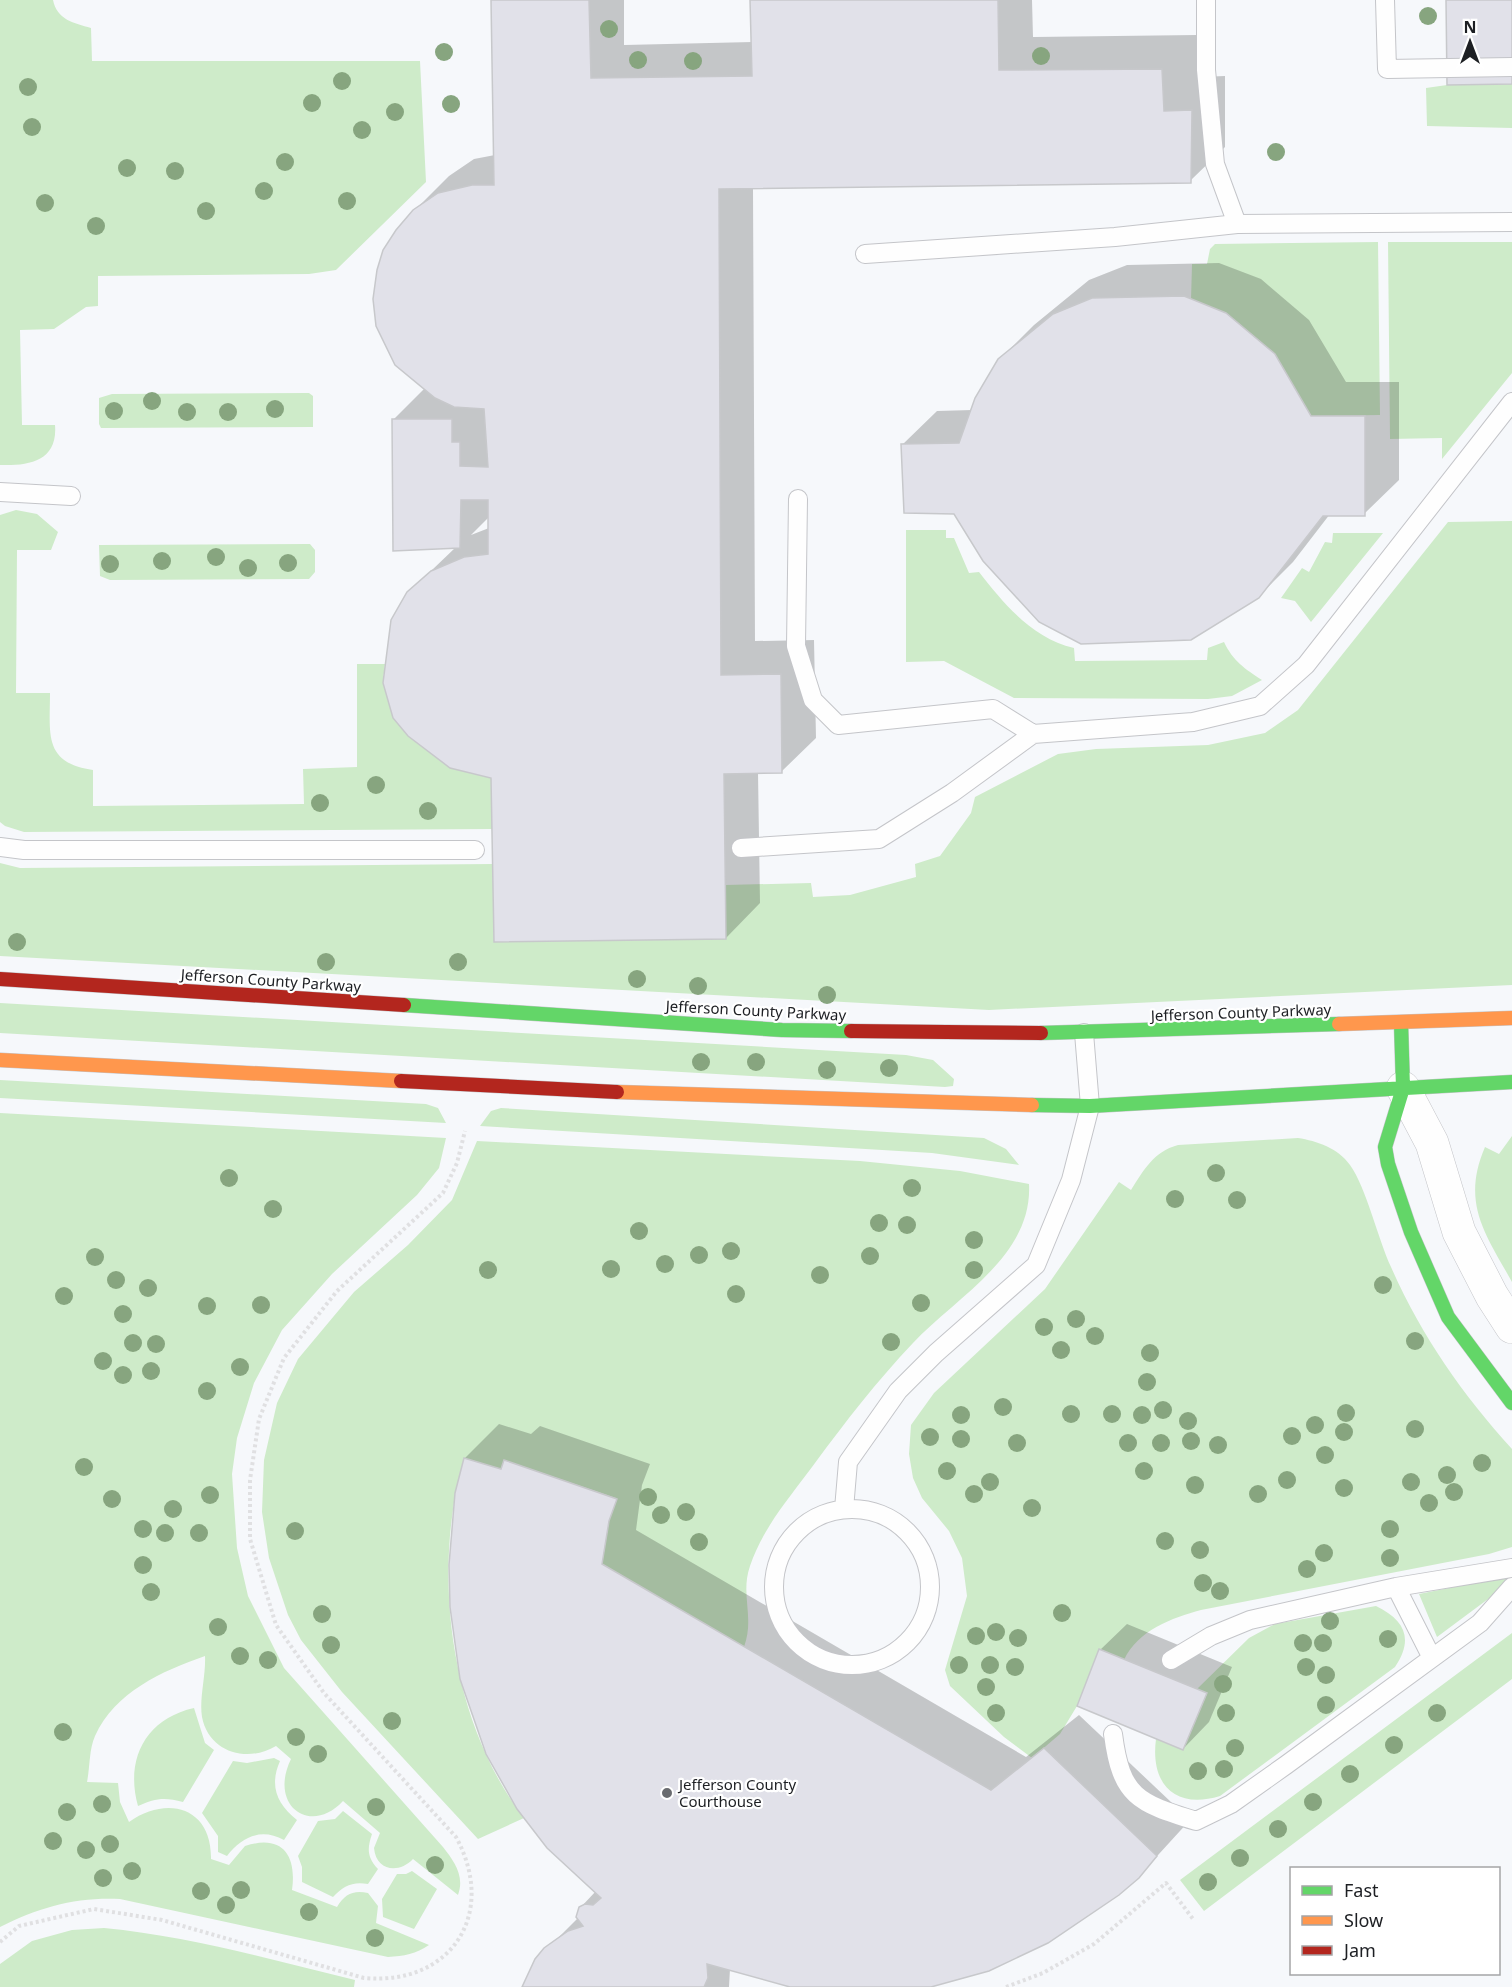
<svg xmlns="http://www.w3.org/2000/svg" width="1512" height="1987" font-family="'Noto Sans',sans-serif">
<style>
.green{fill:#ceebc9}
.shadow{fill:#0003;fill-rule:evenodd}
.building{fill:#e1e1e9;stroke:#c7c8cb;stroke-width:1.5}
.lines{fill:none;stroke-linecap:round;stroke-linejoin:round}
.lane-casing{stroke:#c4c5c9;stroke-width:20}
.street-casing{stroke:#c4c5c9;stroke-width:34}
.fast-casing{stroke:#c4c5c9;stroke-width:15}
.slow-casing{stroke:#c4c5c9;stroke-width:15}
.jam-casing{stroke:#c4c5c9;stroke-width:15}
.path{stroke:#e0e0e2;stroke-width:4;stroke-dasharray:3 3;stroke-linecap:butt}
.lane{stroke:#fefefe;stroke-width:18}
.street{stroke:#fefefe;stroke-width:33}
.fast{stroke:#63d668;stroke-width:14}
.slow{stroke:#ff974d;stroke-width:14}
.jam{stroke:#b3261e;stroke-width:14}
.tree{fill:#87a57f}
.poi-dot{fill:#696b6f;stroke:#fff;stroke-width:2}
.labels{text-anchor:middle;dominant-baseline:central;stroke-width:4.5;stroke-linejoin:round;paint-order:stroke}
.street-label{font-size:15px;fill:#1d1f23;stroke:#fff}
.poi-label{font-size:15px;fill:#1d1f23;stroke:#fff;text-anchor:start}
</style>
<rect width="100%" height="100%" fill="#f6f8fb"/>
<path class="green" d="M0,0H53C57,20 74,23 91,28L92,61H420L426,182L336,270L309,274L98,276V306L86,307L54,329L20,330L22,425H55C58,461 29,466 0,465Z
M1512,84V128L1427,126L1426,88L1447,85Z
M1378,242L1380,415L1311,416L1275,354L1226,313L1191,300L1192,264H1207L1210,249L1215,244Z
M1512,242V373L1442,459V438L1390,439L1388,242Z
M309,393L313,396V427L101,428L99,424V398L112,394Z
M16,510L37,514L58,532L51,550H17L16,693H50C50,734 43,763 93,770V806L304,804L303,769L357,767V664H385L383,681L393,718L408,736L450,768L491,778L492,829L24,832L5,826L0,822V515Z
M1512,521V985L989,1010L0,956V863L20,868L493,864L494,942L726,939L725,885L811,883L813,897L850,895L916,877L915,864L940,856L971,813L975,797L1058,754L1096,749L1208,745L1265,733L1298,710L1448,522Z
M906,530H946V538H954L969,573L979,572C1004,604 1032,638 1074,648L1075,661L1207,660L1208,648L1224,642C1233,661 1245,669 1262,680L1232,696L1208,699L1014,698L944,661L906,662Z
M1333,533H1383L1311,622L1295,601L1281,598L1302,568L1309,572L1325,542L1332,543Z
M310,544L315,550V572L309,579L110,580L100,576L99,545Z
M0,1003L906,1055L933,1060L954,1079L953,1086L945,1087L0,1033Z
M0,1080L426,1104L438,1108L446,1123L0,1098Z
M501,1108L984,1138L1006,1149L1019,1165L932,1153L480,1126L491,1111Z
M0,1113L446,1138L439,1168L417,1195L332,1274L282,1330L254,1383L237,1438L232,1474L237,1548L248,1596L284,1668L443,1847C454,1861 465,1876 458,1895L413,1859C399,1874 376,1871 374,1848L380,1833L343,1801C311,1836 268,1806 291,1759L276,1746C248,1763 209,1753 202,1717C199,1699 206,1675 205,1656C162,1671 115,1692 95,1736C89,1749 90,1768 87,1782L118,1783L120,1802L129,1822C167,1795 212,1807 211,1859L229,1865L245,1846C282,1834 297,1855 292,1890L337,1907C345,1894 353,1890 368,1893L378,1906L376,1923L429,1945C416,1954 404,1956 388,1957L120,1899C76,1897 40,1907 0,1927Z
M1512,1136V1282C1485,1233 1461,1203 1485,1147L1499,1154Z
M1298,1138C1317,1141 1338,1148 1350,1165C1366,1187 1378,1239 1391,1267C1421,1335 1462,1394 1512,1449V1547L1489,1554L1201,1610C1172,1618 1138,1630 1124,1660L1093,1671L1077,1706L1060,1734L1032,1758L1004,1737L950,1686L945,1670L967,1596L962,1558L949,1531L922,1498L913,1478L909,1454L911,1425L934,1393L1045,1289L1119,1182L1131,1190C1144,1170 1153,1152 1178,1145Z
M477,1141L860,1161L960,1171L1029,1184C1033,1256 956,1297 913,1343C877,1381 846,1421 815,1463C791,1496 763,1527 750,1566C740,1595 755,1617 744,1647L602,1564L609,1521L616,1498L504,1460L501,1469L464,1458C431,1573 450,1722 524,1818L478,1839L342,1692L301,1640L288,1615L269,1558L262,1512L264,1460L277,1403L298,1359L354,1292L408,1245L452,1200Z
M1509,1576L1511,1582L1437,1637L1419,1594Z
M1376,1606C1405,1620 1414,1639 1395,1667L1220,1796C1175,1810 1150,1784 1156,1739L1183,1750L1207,1694L1197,1689L1249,1638L1275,1624Z
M1512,1633V1679L1204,1911L1180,1880Z
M194,1708L205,1743L214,1750L183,1802C165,1797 155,1798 138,1806C125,1760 145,1719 194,1708Z
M274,1758L280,1761C269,1786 277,1804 297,1820L284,1840C262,1828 242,1836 227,1856L218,1852V1836L202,1813L233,1761L247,1763Z
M343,1811L372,1834C367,1849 367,1857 378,1869L368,1884C353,1881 343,1886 333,1897L302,1882V1867L298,1856L318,1821L335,1819Z
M412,1871L437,1889L414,1929L383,1917L382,1899L397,1874H406Z
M104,1928C189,1936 272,1960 355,1980L354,1987H0V1964L32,1941L72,1930Z"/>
<path class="shadow" d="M493,0H624V45L752,42L751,0H1032L1033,37L1196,35L1198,77L1225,76V147L1190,181L753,187L755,641L814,640L816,738L781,772H758L760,903L726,938L493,777L408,593L456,547L393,420L425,388L396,364L414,211L449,176L474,159L495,155ZM489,517V528L471,535Z
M1219,263L1261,279L1309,320L1346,382H1399V480L1364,514H1330L1293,562L1258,597L955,512L902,445L937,411L972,410L999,360L1034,325L1089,280L1127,265Z
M499,1424L531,1434L540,1426L650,1464L642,1485L636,1530L1026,1757L1079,1715L1190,1820L1138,1877L1072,1927L988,1970L964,1978L924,1987H805L730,1969L729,1987H525L536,1960L578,1918L580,1908L596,1891L465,1458Z
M1127,1624L1232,1667L1209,1722L1183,1749L1100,1650Z"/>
<path class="building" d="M491,0H589L591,78L752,76L750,0H998L999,70L1162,69L1164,111L1192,110L1191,183L719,189L721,675L781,674L782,773L724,774L726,939L494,942L491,778L450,768L408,736L393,718L383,683L391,620L407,592L431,571L464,557L488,554V500H461L460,548L393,551L392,419H452V442H460V466L488,467L484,409L454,407L435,398L395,365L376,326L373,299L377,270L383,250L396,230L413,210L438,193L472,185H494Z
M1446,0H1512V84L1447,85Z
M1184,296L1226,313L1275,354L1311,416H1365V516H1323L1259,598L1191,640L1081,644L1039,622L983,561L954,514L904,513L901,444L959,443L975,398L998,359L1053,314L1092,298Z
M464,1458L501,1469L504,1460L617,1499L609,1521L602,1564L991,1790L1044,1748L1157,1856L1139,1878L1119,1895L1048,1943L989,1971L931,1987H790L707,1964L708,1978L704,1987H522L535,1959L544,1948L568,1931L583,1926L576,1917L579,1907L585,1904L593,1905L601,1898L547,1848L517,1809L486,1754L460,1679L450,1607L449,1565L455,1493Z
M1099,1649L1207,1693L1183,1750L1077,1706Z"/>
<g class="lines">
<g class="lane-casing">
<path id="lane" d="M1206,0V70L1215,164L1237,224
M1385,0L1387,69L1512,67
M865,254L1115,237L1237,224L1512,222
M0,492L71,496
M798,499L796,646L813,700L838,725L993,709L1033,734L1193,722L1260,706L1306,665L1512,402
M0,847L24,850H475
M741,848L879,839L952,793L1033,734
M774 1587a78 78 0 1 1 156 0a78 78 0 1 1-156 0Z
M844,1509L848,1462L898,1391L936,1353L1036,1265L1071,1180L1090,1106L1084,1033
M1396,1587L1432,1658
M1171,1660L1211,1636L1250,1620L1396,1587L1512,1568
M1113,1734C1121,1797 1138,1803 1196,1821L1231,1804L1286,1765L1480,1623L1512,1587"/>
</g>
<g class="street-casing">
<path id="street" d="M1403,1088L1432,1143L1459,1232L1492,1296L1512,1327"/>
</g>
<g class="fast-casing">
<path id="fast" d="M404,1005L782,1030L851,1031
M1401,1023L1403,1088L1385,1147L1388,1164L1411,1232L1448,1317L1512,1403
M1041,1033L1339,1024
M1032,1105L1090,1106L1512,1082"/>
</g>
<g class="slow-casing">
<path id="slow" d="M1339,1024L1512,1018
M0,1060L401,1081
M617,1092L1032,1105"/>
</g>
<g class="jam-casing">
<path id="jam" d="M0,979L404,1005
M851,1031L1041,1033
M401,1081L617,1092"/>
</g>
<path class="path" d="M0,1942L19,1926L94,1909L162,1920L364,1978C451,1986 498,1914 456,1837L324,1693L276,1625L250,1539V1480L259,1419L284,1358L337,1291L443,1193L457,1163L465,1131
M1006,1987L1043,1973L1094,1944L1166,1883L1193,1919"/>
<use href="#lane" class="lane"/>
<use href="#street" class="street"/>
<use href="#fast" class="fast"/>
<use href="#slow" class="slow"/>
<use href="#jam" class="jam"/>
</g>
<g class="tree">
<circle cx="1428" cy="16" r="9"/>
<circle cx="609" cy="29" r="9"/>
<circle cx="444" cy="52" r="9"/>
<circle cx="1041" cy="56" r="9"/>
<circle cx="638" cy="60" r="9"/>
<circle cx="693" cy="61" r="9"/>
<circle cx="342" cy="81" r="9"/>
<circle cx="28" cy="87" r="9"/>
<circle cx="312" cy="103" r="9"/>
<circle cx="451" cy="104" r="9"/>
<circle cx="395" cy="112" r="9"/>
<circle cx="32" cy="127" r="9"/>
<circle cx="362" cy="130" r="9"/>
<circle cx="1276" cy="152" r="9"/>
<circle cx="285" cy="162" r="9"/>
<circle cx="127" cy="168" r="9"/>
<circle cx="175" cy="171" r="9"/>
<circle cx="264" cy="191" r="9"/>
<circle cx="347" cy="201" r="9"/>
<circle cx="45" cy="203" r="9"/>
<circle cx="206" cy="211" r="9"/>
<circle cx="96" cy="226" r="9"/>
<circle cx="152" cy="401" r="9"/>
<circle cx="275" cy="409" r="9"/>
<circle cx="114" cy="411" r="9"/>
<circle cx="187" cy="412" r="9"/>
<circle cx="228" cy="412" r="9"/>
<circle cx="216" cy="557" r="9"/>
<circle cx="162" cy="561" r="9"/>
<circle cx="288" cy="563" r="9"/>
<circle cx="110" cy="564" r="9"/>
<circle cx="248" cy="568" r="9"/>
<circle cx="376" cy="785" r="9"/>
<circle cx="320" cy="803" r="9"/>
<circle cx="428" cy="811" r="9"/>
<circle cx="17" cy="942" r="9"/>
<circle cx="326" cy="962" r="9"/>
<circle cx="458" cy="962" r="9"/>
<circle cx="637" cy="979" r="9"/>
<circle cx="698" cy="986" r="9"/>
<circle cx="827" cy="995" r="9"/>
<circle cx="701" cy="1062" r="9"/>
<circle cx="756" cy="1062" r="9"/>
<circle cx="889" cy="1068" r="9"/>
<circle cx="827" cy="1070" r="9"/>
<circle cx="1216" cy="1173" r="9"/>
<circle cx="229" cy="1178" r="9"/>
<circle cx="912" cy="1188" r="9"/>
<circle cx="1175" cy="1199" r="9"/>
<circle cx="1237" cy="1200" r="9"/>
<circle cx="273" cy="1209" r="9"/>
<circle cx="879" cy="1223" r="9"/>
<circle cx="907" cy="1225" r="9"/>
<circle cx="639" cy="1231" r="9"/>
<circle cx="974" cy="1240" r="9"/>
<circle cx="731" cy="1251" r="9"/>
<circle cx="699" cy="1255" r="9"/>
<circle cx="870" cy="1256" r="9"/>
<circle cx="95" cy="1257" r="9"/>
<circle cx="665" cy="1264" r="9"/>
<circle cx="611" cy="1269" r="9"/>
<circle cx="488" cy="1270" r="9"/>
<circle cx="974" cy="1270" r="9"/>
<circle cx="820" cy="1275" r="9"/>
<circle cx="116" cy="1280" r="9"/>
<circle cx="1383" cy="1285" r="9"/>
<circle cx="148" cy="1288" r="9"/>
<circle cx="736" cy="1294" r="9"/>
<circle cx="64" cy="1296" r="9"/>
<circle cx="921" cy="1303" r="9"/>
<circle cx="261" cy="1305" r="9"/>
<circle cx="207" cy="1306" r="9"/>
<circle cx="123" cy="1314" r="9"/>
<circle cx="1076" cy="1319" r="9"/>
<circle cx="1044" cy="1327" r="9"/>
<circle cx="1095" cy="1336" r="9"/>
<circle cx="1415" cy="1341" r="9"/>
<circle cx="891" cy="1342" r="9"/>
<circle cx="133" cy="1343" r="9"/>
<circle cx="156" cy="1344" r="9"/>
<circle cx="1061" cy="1350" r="9"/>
<circle cx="1150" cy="1353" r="9"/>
<circle cx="103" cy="1361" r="9"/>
<circle cx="240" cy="1367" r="9"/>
<circle cx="151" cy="1371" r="9"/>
<circle cx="123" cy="1375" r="9"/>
<circle cx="1147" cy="1382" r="9"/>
<circle cx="207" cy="1391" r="9"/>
<circle cx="1003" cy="1407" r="9"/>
<circle cx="1163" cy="1410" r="9"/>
<circle cx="1346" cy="1413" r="9"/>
<circle cx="1071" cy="1414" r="9"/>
<circle cx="1112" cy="1414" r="9"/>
<circle cx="961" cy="1415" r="9"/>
<circle cx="1142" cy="1415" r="9"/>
<circle cx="1188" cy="1421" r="9"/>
<circle cx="1315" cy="1425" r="9"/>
<circle cx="1415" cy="1429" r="9"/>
<circle cx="1344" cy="1432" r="9"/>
<circle cx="1292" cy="1436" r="9"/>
<circle cx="930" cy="1437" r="9"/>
<circle cx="961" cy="1439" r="9"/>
<circle cx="1191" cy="1441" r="9"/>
<circle cx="1017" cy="1443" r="9"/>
<circle cx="1128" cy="1443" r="9"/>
<circle cx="1161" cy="1443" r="9"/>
<circle cx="1218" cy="1445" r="9"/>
<circle cx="1325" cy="1455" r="9"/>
<circle cx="1482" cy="1463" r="9"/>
<circle cx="84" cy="1467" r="9"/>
<circle cx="947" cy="1471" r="9"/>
<circle cx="1144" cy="1471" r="9"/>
<circle cx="1447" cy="1475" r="9"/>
<circle cx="1287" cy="1480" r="9"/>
<circle cx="990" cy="1482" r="9"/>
<circle cx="1411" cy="1482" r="9"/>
<circle cx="1195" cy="1485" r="9"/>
<circle cx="1344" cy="1488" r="9"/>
<circle cx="1454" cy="1492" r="9"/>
<circle cx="974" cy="1494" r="9"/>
<circle cx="1258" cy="1494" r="9"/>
<circle cx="210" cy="1495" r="9"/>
<circle cx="648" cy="1497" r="9"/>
<circle cx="112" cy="1499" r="9"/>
<circle cx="1429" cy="1503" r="9"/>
<circle cx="1032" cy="1508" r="9"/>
<circle cx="173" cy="1509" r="9"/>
<circle cx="686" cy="1512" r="9"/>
<circle cx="661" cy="1515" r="9"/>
<circle cx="143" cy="1529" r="9"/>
<circle cx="1390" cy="1529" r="9"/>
<circle cx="295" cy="1531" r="9"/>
<circle cx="165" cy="1533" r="9"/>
<circle cx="199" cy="1533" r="9"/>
<circle cx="1165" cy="1541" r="9"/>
<circle cx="699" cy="1542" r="9"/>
<circle cx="1200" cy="1550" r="9"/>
<circle cx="1324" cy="1553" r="9"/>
<circle cx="1390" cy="1558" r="9"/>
<circle cx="143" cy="1565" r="9"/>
<circle cx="1307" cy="1569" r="9"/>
<circle cx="1203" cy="1583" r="9"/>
<circle cx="1220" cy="1591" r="9"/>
<circle cx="151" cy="1592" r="9"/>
<circle cx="1062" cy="1613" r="9"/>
<circle cx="322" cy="1614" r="9"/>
<circle cx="1330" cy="1621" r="9"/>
<circle cx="218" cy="1627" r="9"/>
<circle cx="996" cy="1632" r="9"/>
<circle cx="976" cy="1636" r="9"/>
<circle cx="1018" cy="1638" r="9"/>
<circle cx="1388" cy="1639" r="9"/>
<circle cx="1303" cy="1643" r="9"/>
<circle cx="1323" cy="1643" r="9"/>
<circle cx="331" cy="1645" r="9"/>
<circle cx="240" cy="1656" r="9"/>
<circle cx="268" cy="1660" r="9"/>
<circle cx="959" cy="1665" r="9"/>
<circle cx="990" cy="1665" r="9"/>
<circle cx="1015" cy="1667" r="9"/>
<circle cx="1306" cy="1667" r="9"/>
<circle cx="1326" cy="1675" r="9"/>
<circle cx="1223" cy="1684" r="9"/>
<circle cx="986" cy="1687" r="9"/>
<circle cx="1326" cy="1705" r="9"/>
<circle cx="996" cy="1713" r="9"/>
<circle cx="1226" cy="1713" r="9"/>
<circle cx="1437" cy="1713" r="9"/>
<circle cx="392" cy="1721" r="9"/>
<circle cx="63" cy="1732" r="9"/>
<circle cx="296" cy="1737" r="9"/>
<circle cx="1394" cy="1745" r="9"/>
<circle cx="1235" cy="1748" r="9"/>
<circle cx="318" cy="1754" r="9"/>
<circle cx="1224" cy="1769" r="9"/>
<circle cx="1198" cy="1771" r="9"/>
<circle cx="1350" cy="1774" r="9"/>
<circle cx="1313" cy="1802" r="9"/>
<circle cx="102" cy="1804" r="9"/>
<circle cx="376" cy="1807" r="9"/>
<circle cx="67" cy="1812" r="9"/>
<circle cx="1278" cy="1829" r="9"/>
<circle cx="53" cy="1841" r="9"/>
<circle cx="110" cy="1844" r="9"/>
<circle cx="86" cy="1850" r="9"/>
<circle cx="1240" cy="1858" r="9"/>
<circle cx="435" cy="1865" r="9"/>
<circle cx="132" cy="1871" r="9"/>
<circle cx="103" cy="1878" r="9"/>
<circle cx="1208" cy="1882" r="9"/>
<circle cx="241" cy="1890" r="9"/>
<circle cx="201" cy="1891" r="9"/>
<circle cx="226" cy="1905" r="9"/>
<circle cx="309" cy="1912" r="9"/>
<circle cx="375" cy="1938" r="9"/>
</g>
<circle class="poi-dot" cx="667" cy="1793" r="6"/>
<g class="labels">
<g class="street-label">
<text transform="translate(271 980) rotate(4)">Jefferson County Parkway</text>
<text transform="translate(756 1010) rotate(3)">Jefferson County Parkway</text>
<text transform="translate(1241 1012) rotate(-2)">Jefferson County Parkway</text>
</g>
<g class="poi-label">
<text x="679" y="1784">Jefferson County<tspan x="679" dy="17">Courthouse</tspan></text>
</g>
</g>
<rect x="1290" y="1867" width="210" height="108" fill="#ffffff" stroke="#a5a5a7" stroke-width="1.5"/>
<rect x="1302" y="1886" width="30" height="9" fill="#63d668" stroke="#a5a5a7" stroke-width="1.5"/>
<text x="1344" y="1897" font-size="18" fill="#1d1f23">Fast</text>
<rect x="1302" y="1916" width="30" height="9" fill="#ff974d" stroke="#a5a5a7" stroke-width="1.5"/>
<text x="1344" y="1927" font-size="18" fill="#1d1f23">Slow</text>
<rect x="1302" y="1946" width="30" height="9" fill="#b3261e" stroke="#a5a5a7" stroke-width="1.5"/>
<text x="1344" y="1957" font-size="18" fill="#1d1f23">Jam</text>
<g transform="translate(1470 42)" stroke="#ffffff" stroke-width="4.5" paint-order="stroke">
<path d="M0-4.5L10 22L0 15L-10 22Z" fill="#1d1f23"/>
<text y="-9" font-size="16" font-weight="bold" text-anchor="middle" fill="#1d1f23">N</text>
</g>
</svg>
